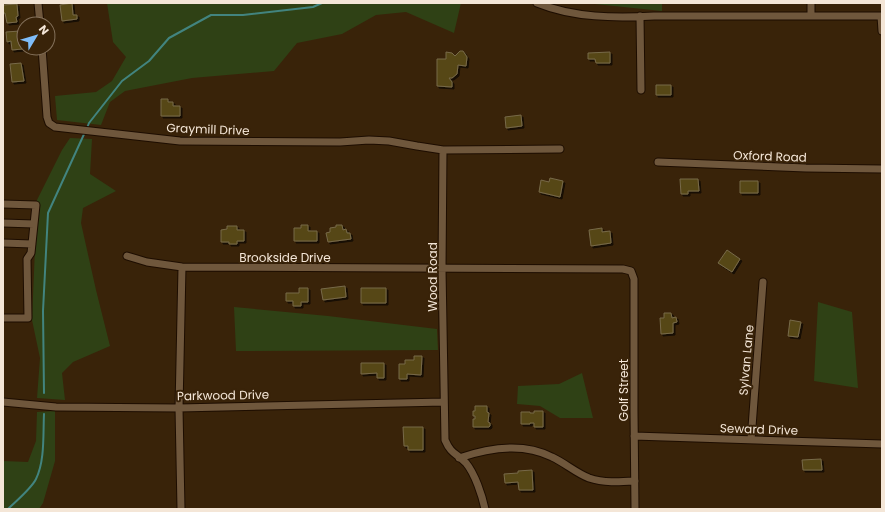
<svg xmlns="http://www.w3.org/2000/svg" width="885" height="512" font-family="Poppins,sans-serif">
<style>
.green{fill:#2f4115}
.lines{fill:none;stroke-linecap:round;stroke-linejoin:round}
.stream{stroke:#42847f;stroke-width:2}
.building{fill:#574617;stroke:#776a49;filter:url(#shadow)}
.minor-casing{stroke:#1d0d00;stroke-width:9}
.minor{stroke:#6f573c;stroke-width:7}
.labels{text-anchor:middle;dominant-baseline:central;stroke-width:4;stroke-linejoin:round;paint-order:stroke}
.street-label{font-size:12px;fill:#f4e6d7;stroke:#392309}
</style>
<defs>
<filter id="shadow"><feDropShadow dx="2" dy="2" stdDeviation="0" flood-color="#0009"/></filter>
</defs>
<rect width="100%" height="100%" fill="#392309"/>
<path class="green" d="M107,3H461L454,33L406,12L376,15L342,34L297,43L274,71L192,78L125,91L110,102L101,125L57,120L55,96L96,92L112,81L126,57L113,42Z
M585,3H662V11Z
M70,138L92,139L90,174L116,191L83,208L81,223L96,290L110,346L73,362L62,373L65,400L37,398L40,358L32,320L37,200L62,150Z
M818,302L852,312L858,388L814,381Z
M234,307L328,316L437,329L438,350L236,351Z
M582,373L593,418H560L540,406L517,404L518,386L559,384Z
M55,411V461L43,503L39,509H3V461L28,462L36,441L37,412Z"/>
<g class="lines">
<path class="stream" d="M87,128L89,123L122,81L149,61L169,38L211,15H243L313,7L322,3
M44,393L43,311L48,213L85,132
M8,509C16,501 31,489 36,479C45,461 43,434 44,414"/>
</g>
<path class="building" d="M72,3L73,15H77V19L62,21L60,5Z
M17,4L18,16L16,17L17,22L7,23L5,13H3V5Z
M20,31L22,49L12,50L11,41L7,42L6,32Z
M460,51H463L467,57L466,66L458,65L457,74L452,78H449L452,82V87L437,86V59H446V52L452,53L455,56Z
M610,52V63H596L595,59H588V53Z
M21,63L24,81L12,82L10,64Z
M656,85H671V95H656Z
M161,99H168V102H173V106H180V116H161Z
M521,115L522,126L506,128L505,117Z
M550,178L563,181L560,197L539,192L541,180L549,182Z
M680,179H698L699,191H688V194H681Z
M740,181H758V193H740Z
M301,225H308V231H317V241H294V228H301Z
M336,225H342L343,230L346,229L347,233H350L351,239L328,242L326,233L330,232V228L336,227Z
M227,226H237V230H244V241H237V244H229V242H221V230L227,229Z
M602,228V232L610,231L611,243L591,246L589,230Z
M727,250L740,259L732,272L718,263Z
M345,286L346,297L323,300L321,289Z
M299,288H308V302H301V306H293V301H286V293H299Z
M361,288H386V303H361Z
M664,313H671L672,318L676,317L677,322L673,323V333L661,334L660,318H664Z
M790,320L801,322L798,337L788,336Z
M414,356H422L421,375L407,374V379H399V364H405V360H414Z
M361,363H384V378H377V373L361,374Z
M475,406H487V412L489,413L488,422L490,423V426L489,427H473V419H475V416H473V411H475Z
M534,411H543V427H534V423H530V424H521V412H530V413H534Z
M403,427H423V450H408V446H404Z
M821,459L822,470H803L802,460Z
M532,470L533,490H519L518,482L505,483L504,474L518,473V471Z"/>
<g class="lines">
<g class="minor-casing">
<path id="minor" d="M38,3L40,24
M537,3C574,18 615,18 654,16H882
M811,3V16
M640,16L641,90
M881,16L882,31
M42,48L47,117L49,123L55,127L180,141L340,142L369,140L389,141L417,146L443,150L560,149
M443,150L442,269L445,440C451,454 456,453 466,463C475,474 482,495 485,509
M658,162L806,168L882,169
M3,204L36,205L31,253L27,259L28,318H3
M3,223L34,224
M3,243L32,244
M127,256L147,262L182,267L623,269L631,271L634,279V411L635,509
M3,402L56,407L179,408L444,402
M634,436L882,444
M751,440L763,282
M459,458C488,448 523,442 552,457C565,463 576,473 589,478C604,483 619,482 635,481
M181,509L179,408L182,267"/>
</g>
<use href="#minor" class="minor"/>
</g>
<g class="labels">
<g class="street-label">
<text transform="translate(208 129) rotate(2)">Graymill Drive</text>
<text transform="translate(770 156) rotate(2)">Oxford Road</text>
<text x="285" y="257">Brookside Drive</text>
<text transform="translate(432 277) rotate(-90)">Wood Road</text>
<text transform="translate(746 360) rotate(-85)">Sylvan Lane</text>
<text transform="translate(623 390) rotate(-90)">Golf Street</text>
<text transform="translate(223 395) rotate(-1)">Parkwood Drive</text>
<text transform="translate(759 429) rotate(2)">Seward Drive</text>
</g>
</g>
<rect width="885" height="512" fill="none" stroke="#f4e6d7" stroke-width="8"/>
<g transform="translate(36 36) rotate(52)"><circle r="19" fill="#392309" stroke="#84715b"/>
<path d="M0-3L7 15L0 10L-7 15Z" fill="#7fbdf9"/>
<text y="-6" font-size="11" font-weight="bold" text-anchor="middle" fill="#f4e6d7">N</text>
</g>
</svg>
